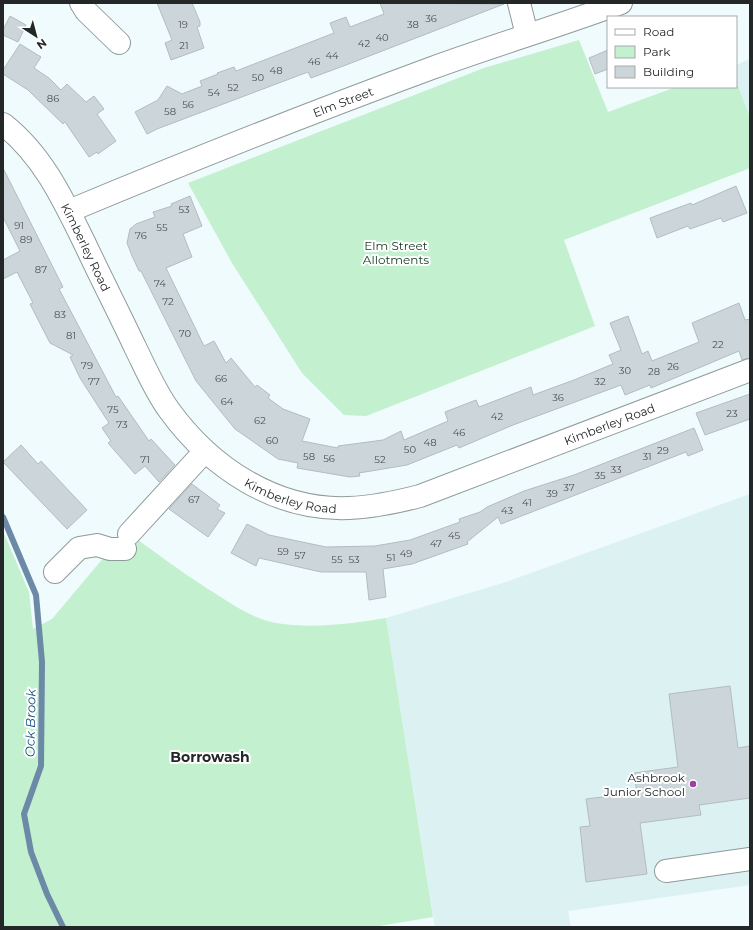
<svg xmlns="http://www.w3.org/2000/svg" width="753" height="930" font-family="Montserrat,sans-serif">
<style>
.built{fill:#dbf1f2}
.green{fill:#c3f0ce}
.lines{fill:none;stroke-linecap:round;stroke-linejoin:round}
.stream{stroke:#6c89a7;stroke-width:6}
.building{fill:#cbd5da;stroke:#b3bdc1}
.minor-casing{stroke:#8f9a9a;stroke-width:24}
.minor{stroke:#fff;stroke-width:22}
.poi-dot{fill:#9e3fa7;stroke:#fff;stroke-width:1.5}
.labels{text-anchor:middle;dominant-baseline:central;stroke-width:4;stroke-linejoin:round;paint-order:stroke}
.number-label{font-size:10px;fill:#4d5254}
.street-label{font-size:12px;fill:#232728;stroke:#fff}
.park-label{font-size:12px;fill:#123a20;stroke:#fff}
.poi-label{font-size:12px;fill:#232728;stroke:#fff;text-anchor:end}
.water-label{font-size:13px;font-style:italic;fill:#185287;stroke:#fff}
.quarter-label{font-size:14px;font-weight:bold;fill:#232728;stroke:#fff}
</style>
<rect width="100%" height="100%" fill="#effbfc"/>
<path class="built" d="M750,59V117L736,81V65Z
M750,494V885L568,911L571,927H435L386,618L503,583Z"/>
<path class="green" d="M579,40L608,112L676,87H736V81L750,117V168L564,240L595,326L366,416L344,415L302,373L232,263L188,183L484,68Z
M3,531L29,592L33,629L52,619L126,531C153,551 180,571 208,589C229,602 252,619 276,623C313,629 349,624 386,618L433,917L373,927H3Z"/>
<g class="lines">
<path class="stream" d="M3,517L36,595L42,662L41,766L24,814L31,852L47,894L63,927"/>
</g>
<path class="building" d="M157,3H192L200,22V26L197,27L204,48L171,60L165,43L172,40Z
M380,3L504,4L346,65L311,78L308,72L157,129L147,134L135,112L158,100L167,86L182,94L202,86L200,81L218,74L217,73L234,67L236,71L334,33L330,23L346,17L350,27L384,14Z
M10,16L26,25L18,42L3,35V30Z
M20,44L41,57L34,68L49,78L61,90L67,84L86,102L94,96L104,109L97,114L116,141L98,154L97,152L89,157L65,122L63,124L28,90L3,74V70Z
M608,50V69L595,74L589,58Z
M3,168L63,287L59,289L116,397L118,396L149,441L151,439L175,465L159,482L145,466L135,474L108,443L111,441L102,428L109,423L80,378L70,357L73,355L50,343L30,304L33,303L17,272L3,279V260L20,251L3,217Z
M736,186L747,213L723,222L721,218L690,229L688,226L657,238L650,218L691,203L692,205Z
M190,196L202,226L183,234L192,257L166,268L204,346L214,341L226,363L231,358L255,387L257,385L270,395L268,398L283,409L310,419L302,441L338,448V446L383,440L401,431L404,440L448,421L445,412L476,400L479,407L531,387L533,395L574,380L613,364L609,355L621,350L610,323L628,316L642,354L648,351L652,361L699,342L692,323L739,303L745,320L750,319V358L742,360L739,351L651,388L650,385L625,395L621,385L513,425L459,448L457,445L407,465L359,473L360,476L350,477L297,468L298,463L278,459L235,429L196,381L141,271H139L132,256L127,243L130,229L136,224L155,217L153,212L172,206L171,204Z
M750,394V419L705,435L696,413Z
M694,428L703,450L688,456L686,452L501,524L498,517L467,542L468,544L412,564L383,569L386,597L369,600L366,572H321L259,558L256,566L231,553L247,524L269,535L326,547L375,546L410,540L460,522L459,519L480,512L487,507L524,491L574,475Z
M21,445L38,464L41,461L87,510L67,529L3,462Z
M192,484L220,505L217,509L225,513L208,537L169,509Z
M730,686L738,748L750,746V798L699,805L701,815L640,823L647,874L586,882L580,827L590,826L586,799L637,793L634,773L678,767L669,694Z"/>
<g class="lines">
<g class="minor-casing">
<g id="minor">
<path d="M81,3L86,11L119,43"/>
<path d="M519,3L527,35"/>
<path id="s1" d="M3,124C43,155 64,201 86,246C102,280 119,313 135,347C145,367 155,391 169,410C211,468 276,511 349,508C373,507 397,502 420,496L750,370"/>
<path id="s2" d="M69,211C189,161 310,113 432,68C495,45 559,26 621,3"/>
<path d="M129,534L205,451"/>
<path d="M55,572L79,548L97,545L110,549H125"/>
<path d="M666,871L750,859"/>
</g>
</g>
<use href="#minor" class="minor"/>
</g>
<circle class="poi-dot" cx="693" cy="784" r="4"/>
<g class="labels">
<g class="number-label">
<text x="431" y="18">36</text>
<text x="183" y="24">19</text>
<text x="413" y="24">38</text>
<text x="382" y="37">40</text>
<text x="364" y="43">42</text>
<text x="184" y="45">21</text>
<text x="332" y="55">44</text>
<text x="314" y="61">46</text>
<text x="276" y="70">48</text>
<text x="258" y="77">50</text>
<text x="233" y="87">52</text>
<text x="214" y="92">54</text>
<text x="53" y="98">86</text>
<text x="188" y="104">56</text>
<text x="170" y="111">58</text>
<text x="184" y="209">53</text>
<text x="19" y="225">91</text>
<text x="162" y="227">55</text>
<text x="141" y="235">76</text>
<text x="26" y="239">89</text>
<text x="41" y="269">87</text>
<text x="160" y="283">74</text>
<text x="168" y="301">72</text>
<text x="60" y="314">83</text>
<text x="185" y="333">70</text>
<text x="71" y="335">81</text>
<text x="718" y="344">22</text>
<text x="87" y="365">79</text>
<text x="673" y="366">26</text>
<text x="625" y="370">30</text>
<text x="654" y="371">28</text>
<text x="221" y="378">66</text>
<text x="94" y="381">77</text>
<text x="600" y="381">32</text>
<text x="558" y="397">36</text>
<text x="227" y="401">64</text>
<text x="113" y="409">75</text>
<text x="732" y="413">23</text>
<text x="497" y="416">42</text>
<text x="260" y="420">62</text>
<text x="122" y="424">73</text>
<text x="459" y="432">46</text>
<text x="272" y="440">60</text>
<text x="430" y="442">48</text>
<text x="410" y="449">50</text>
<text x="663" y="450">29</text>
<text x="309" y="456">58</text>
<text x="647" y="456">31</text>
<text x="329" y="458">56</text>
<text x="145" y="459">71</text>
<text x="380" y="459">52</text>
<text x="616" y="469">33</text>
<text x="600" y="475">35</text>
<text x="569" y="487">37</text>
<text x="552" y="493">39</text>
<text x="194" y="499">67</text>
<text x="527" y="502">41</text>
<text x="507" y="510">43</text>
<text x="454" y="535">45</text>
<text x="436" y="543">47</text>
<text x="283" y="551">59</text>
<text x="406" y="553">49</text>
<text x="300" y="555">57</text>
<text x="391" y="557">51</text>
<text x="337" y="559">55</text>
<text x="354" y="559">53</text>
</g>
<g class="street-label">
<text stroke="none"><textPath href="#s2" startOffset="295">Elm Street</textPath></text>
<text stroke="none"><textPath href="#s1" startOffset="150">Kimberley Road</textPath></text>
<text stroke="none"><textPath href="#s1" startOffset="821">Kimberley Road</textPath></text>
<text stroke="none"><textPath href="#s1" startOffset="486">Kimberley Road</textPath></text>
</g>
<g class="park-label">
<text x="396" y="245">Elm Street<tspan x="396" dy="14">Allotments</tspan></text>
</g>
<g class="poi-label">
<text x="685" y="777">Ashbrook<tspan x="685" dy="14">Junior School</tspan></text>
</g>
<g class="water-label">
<text transform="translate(30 723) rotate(-89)">Ock Brook</text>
</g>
<g class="quarter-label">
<text x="210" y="757">Borrowash</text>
</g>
</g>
<rect width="753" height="930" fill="none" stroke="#232728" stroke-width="8"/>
<rect x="607" y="16" width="130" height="72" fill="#ffffff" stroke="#a7a9a9"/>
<rect x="615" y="29" width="20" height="6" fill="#ffffff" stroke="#a7a9a9"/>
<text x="643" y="36" font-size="12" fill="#232728">Road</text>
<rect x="615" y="46" width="20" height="12" fill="#c3f0ce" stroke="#a7a9a9"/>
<text x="643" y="56" font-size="12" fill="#232728">Park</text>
<rect x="615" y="66" width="20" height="12" fill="#cbd5da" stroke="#a7a9a9"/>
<text x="643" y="76" font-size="12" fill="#232728">Building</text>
<g transform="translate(36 36) rotate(144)" stroke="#ffffff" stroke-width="3" paint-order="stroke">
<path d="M0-3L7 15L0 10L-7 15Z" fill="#232728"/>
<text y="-6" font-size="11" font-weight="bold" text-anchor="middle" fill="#232728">N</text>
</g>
</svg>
